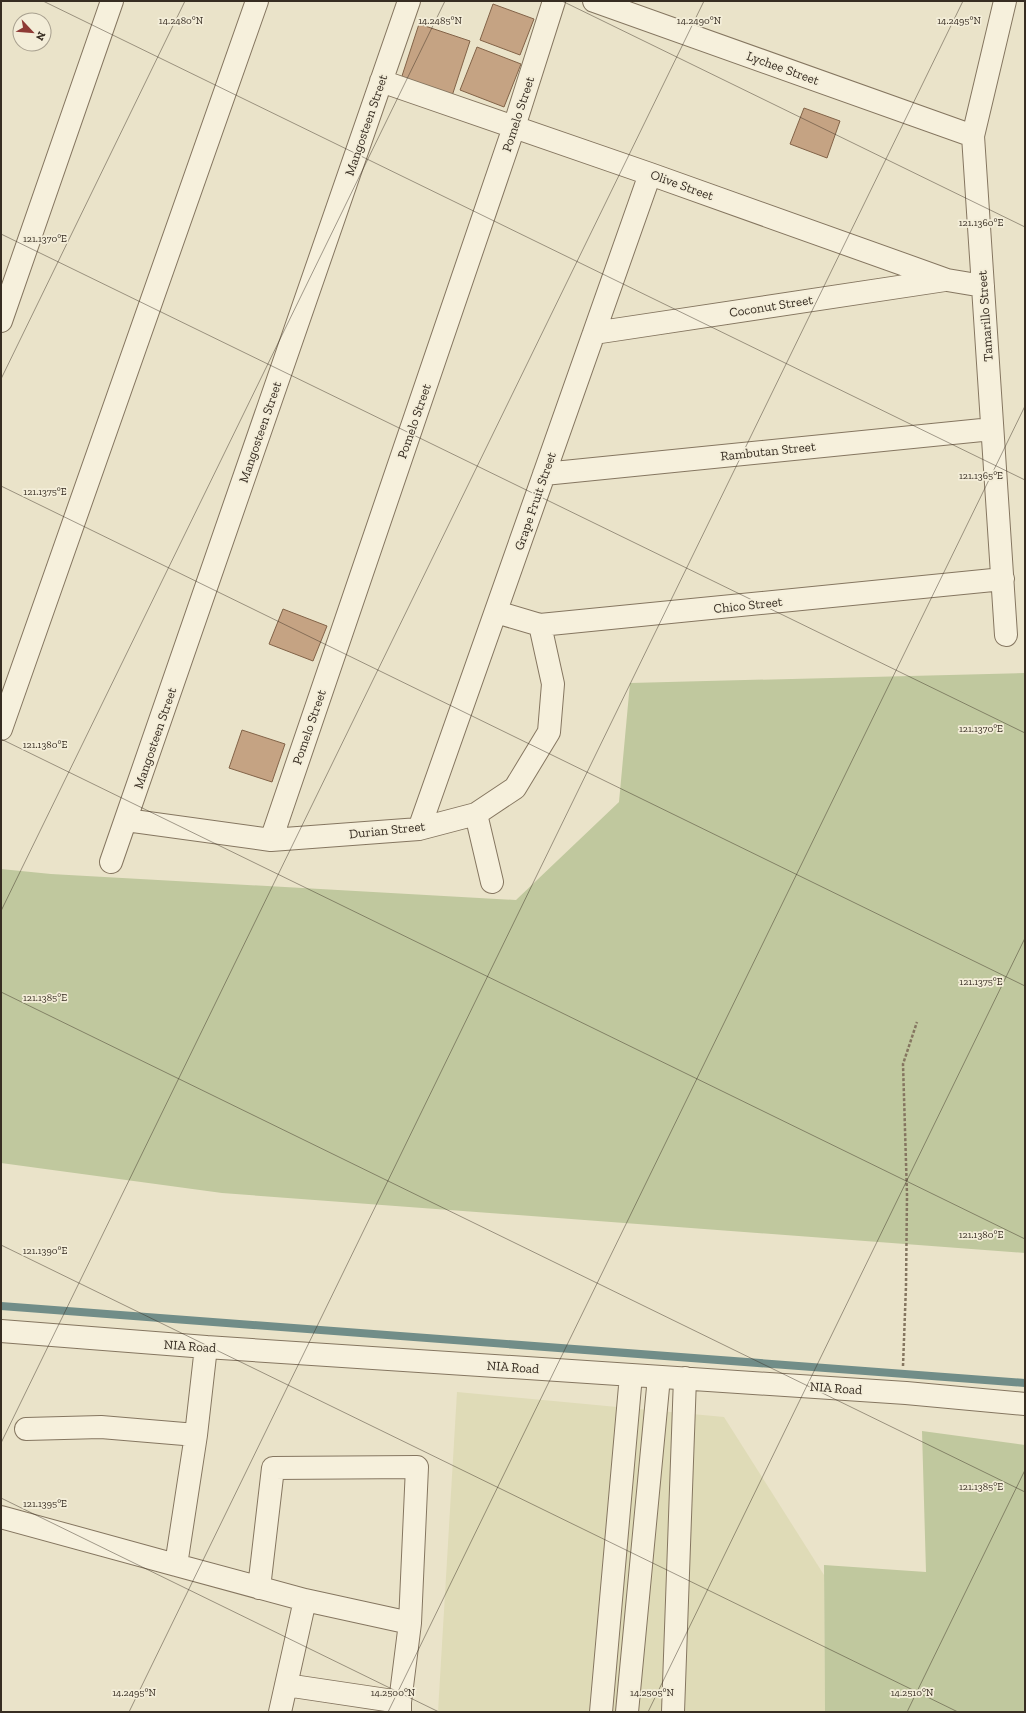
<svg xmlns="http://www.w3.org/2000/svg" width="1026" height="1713" font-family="'Zilla Slab',serif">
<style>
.farmland{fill:#dfdbb7}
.green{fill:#c0c89e}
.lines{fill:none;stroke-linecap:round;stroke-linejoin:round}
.stream{stroke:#718d88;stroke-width:8}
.building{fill:#c5a383;stroke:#826348}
.minor-casing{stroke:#857660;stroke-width:24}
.path{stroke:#857660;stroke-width:2.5;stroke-dasharray:3 2;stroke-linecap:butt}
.minor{stroke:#f6f0dc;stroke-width:22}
.ticks{fill:none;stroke:#372d22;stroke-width:1;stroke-opacity:0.45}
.labels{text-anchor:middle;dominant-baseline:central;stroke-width:3.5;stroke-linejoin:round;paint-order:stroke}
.street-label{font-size:13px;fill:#372d22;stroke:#f3edd8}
.ticks-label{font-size:10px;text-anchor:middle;fill:#372d22;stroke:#f3edd8;stroke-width:3.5;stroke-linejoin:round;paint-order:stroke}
</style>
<rect width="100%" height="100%" fill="#eae3c9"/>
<path class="farmland" d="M457,1392L724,1417L824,1575L825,1712H438Z"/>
<path class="green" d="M1025,673V1253L222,1193L1,1163V869L51,874L516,900L619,802L630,683Z
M922,1431L1025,1445V1712H825L824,1565L926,1572Z"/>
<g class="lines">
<path class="stream" d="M1,1306L1025,1383"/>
</g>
<path class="building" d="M493,4L534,19L520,55L480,40Z
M419,24L470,41L452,96L401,79Z
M477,47L521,64L504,107L460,90Z
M804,108L840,121L827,158L790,144Z
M283,609L327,626L313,661L269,644Z
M242,730L285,744L272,782L229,768Z"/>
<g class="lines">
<g class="minor-casing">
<path id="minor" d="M594,1L973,136
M1005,1L973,136L1006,635
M381,81L650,174L947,280L983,286
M1,321L112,1
M594,333L945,280
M544,474L992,429
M496,612L540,625L1003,579
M1,729L257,1
M476,814L492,882
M126,820L271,840L419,829L476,814L515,788L549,732L553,684L540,625
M419,829L650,174
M271,840L514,127L554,1
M111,862L409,1
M1,1331L206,1347L906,1393L1025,1404
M206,1347L196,1435L176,1565L305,1600L280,1712
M26,1429L101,1427L196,1435
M1,1517L176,1565
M259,1588L273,1468L417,1467L410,1623L400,1702
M305,1600L410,1623
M286,1685L400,1702V1712
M601,1712L631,1375
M627,1712L659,1377
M673,1712L685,1378"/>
</g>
<path class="path" d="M903,1366L906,1286L907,1195L903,1064L917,1022"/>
<use href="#minor" class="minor"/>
</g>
<path class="ticks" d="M43,1L1025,480M562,1L1025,227M1,234L1025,733M1,379L185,1M1,486L1025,986M1,739L1025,1239M1,911L445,1M1,992L1025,1492M1,1245L958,1712M1,1443L704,1M1,1498L439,1712M129,1712L963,1M388,1712L1025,406M648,1712L1025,938M907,1712L1025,1470"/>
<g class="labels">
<g class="street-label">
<text transform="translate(783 68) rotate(20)">Lychee Street</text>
<text transform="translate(518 114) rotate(-72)">Pomelo Street</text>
<text transform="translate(366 125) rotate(-71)">Mangosteen Street</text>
<text transform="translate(682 185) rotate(20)">Olive Street</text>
<text transform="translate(771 306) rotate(-9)">Coconut Street</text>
<text transform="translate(985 316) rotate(-94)">Tamarillo Street</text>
<text transform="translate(414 421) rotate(-71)">Pomelo Street</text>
<text transform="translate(260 432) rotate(-71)">Mangosteen Street</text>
<text transform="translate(768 451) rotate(-6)">Rambutan Street</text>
<text transform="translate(535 501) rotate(-71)">Grape Fruit Street</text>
<text transform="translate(748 605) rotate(-6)">Chico Street</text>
<text transform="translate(309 727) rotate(-71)">Pomelo Street</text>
<text transform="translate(155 738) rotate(-71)">Mangosteen Street</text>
<text transform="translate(387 830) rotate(-6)">Durian Street</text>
<text transform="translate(190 1346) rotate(4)">NIA Road</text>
<text transform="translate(513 1367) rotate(4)">NIA Road</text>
<text transform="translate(836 1388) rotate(4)">NIA Road</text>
</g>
</g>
<g class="ticks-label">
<text x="181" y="24">14.2480°N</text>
<text x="440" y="24">14.2485°N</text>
<text x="699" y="24">14.2490°N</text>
<text x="959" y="24">14.2495°N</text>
<text x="981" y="226">121.1360°E</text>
<text x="45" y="242">121.1370°E</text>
<text x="981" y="479">121.1365°E</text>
<text x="45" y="495">121.1375°E</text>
<text x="981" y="732">121.1370°E</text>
<text x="45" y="748">121.1380°E</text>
<text x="981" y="985">121.1375°E</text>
<text x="45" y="1001">121.1385°E</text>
<text x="981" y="1238">121.1380°E</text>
<text x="45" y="1254">121.1390°E</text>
<text x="981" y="1490">121.1385°E</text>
<text x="45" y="1507">121.1395°E</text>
<text x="134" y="1696">14.2495°N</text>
<text x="393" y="1696">14.2500°N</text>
<text x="652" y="1696">14.2505°N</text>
<text x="912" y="1696">14.2510°N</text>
</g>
<rect width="1026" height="1713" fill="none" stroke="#372d22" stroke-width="4"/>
<g transform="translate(32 32) rotate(116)"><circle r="19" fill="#f3edd8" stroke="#a8a08f"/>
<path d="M0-3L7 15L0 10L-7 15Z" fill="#8e3a35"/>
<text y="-6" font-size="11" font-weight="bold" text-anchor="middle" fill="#372d22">N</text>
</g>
</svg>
